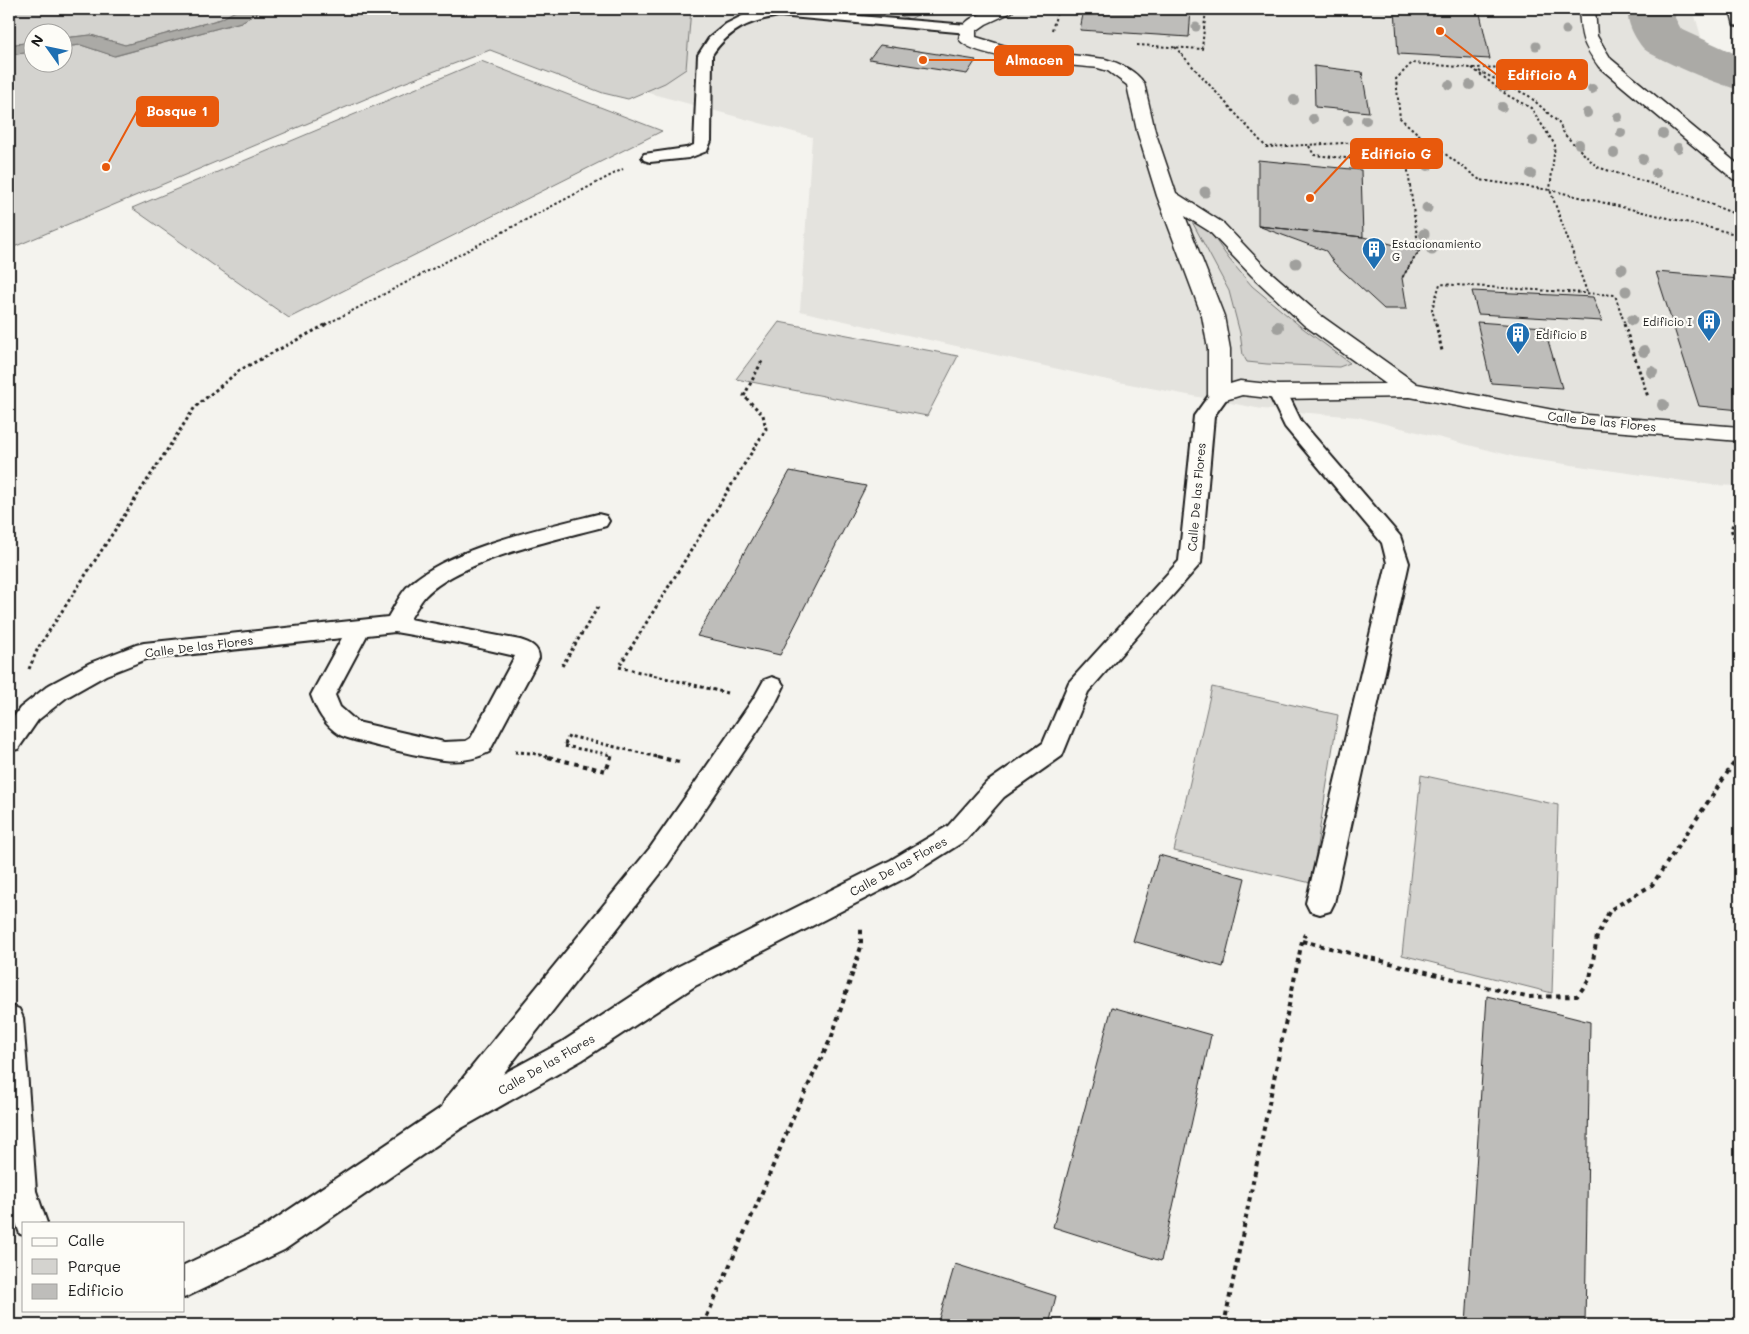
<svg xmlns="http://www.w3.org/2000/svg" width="1749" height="1334" font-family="Mali,sans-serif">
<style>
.built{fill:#e4e3de;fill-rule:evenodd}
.green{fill:#d4d3cf;stroke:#787876}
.water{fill:#abaaa6;stroke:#72716f}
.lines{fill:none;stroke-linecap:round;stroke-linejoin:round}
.river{fill:#abaaa6;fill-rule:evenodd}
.building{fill:#bebdba;stroke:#1c1c1c}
.service-casing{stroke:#1c1c1c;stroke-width:4}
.minor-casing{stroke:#1c1c1c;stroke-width:3}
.path-far2{stroke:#1c1c1c;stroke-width:2;stroke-dasharray:2.5 2.5;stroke-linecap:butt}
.path-far1{stroke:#1c1c1c;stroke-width:3;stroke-dasharray:3 3;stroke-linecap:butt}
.path{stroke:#1c1c1c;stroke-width:4;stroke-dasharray:4.5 4.5;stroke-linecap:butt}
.service{fill:#fdfcf7;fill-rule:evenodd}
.minor{fill:#fdfcf7;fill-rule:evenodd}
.tree{fill:#a0a09d}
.labels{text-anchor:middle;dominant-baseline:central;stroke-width:4.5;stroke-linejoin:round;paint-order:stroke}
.far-poi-label{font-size:11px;fill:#1c1c1c;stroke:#fdfcf7;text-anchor:start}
.street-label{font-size:12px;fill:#1c1c1c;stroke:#fdfcf7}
.leader{fill:none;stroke:#e8590c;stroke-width:2}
.callout-dot{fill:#e8590c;stroke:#fdfcf7;stroke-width:2}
.callout{fill:#e8590c;stroke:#e8590c;stroke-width:2}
.callout-label{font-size:14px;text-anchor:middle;font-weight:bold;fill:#fff}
</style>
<rect width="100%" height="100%" fill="#f4f3ee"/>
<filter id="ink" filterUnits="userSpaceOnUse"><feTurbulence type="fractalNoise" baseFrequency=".02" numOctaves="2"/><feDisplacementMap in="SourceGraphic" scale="10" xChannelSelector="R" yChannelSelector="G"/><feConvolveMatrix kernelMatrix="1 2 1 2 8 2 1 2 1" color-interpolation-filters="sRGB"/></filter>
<g filter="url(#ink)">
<path class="built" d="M9,9H1693L1712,74L1740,87V486L1712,485L1516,457L1358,417L1262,409L1103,379L800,311L812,137L490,50L377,94L316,121L247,148L9,249ZM32,32H62V62H32Z"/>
<path class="green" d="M9,9H239L221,19L125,45L91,35L63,38L62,32H32V42L9,45Z
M265,9H691L686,69L665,83L628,99L603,93L490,50L401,84L9,249V55L32,52V62H62L63,47L81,45L115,56L241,22Z
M881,9H928L910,19Z
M481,61L662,131L289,318L132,208Z
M1189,216L1208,229L1229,259L1252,286L1300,326L1350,363L1339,367L1267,364L1247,362L1243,355L1240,333L1229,291Z
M779,322L958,356L927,416L736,379Z
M1212,687L1338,715L1311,883L1174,851Z
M1421,775L1558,805L1552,993L1402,955Z"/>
<path class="water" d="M239,9H265L241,22L114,56L81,45L63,47V38L91,35L125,45L221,19Z
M32,42V52L9,55V45Z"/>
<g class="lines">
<path class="river" d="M1628,9H1676L1675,18L1681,29L1740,56V90C1725,87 1652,58 1643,48C1635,38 1626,22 1628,9Z"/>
</g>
<path class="building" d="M1084,9H1191L1189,37L1080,30Z
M1395,9H1479L1490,59L1398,54Z
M880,45L976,60L967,74L869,59Z
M1314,66L1362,72L1369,112L1315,107Z
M1258,160L1361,170L1363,237L1258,226Z
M1258,226L1363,237L1419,251L1402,278L1407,309H1384L1334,263L1326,251Z
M1656,272L1740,279V410L1699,406Z
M1472,291L1593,297L1602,321L1478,314Z
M1477,322L1544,327L1562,388L1491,383Z
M790,471L866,486L780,655L697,636Z
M1159,855L1245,878L1223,967L1133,941Z
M1487,996L1590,1022L1585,1325H1466Z
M1112,1007L1211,1035L1161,1261L1053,1227Z
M955,1264L1056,1296L1049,1325H937Z"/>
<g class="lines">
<g class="service-casing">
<path id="service" d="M773,9L968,25L973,26L975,29L973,32L968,33L779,16C750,21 729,29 712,55L711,141L707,151L689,158L650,162L644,160L642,157L644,154L686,148L694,145L698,55L709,38L726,24L746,14Z
M1278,386L1285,388L1301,421L1400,536L1409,563L1334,903L1330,911L1320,914L1310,911L1306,903L1387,563L1382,543L1285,427L1268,392L1271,388Z
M1219,389L1226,391L1229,395L1214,416L1201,563L1088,692L1062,756L1004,797L966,840L909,876L695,986L582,1060L460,1129L284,1250L184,1298V1265L262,1228L442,1107L445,1100L650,848L754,698L764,680L772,677L780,680L784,686L773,708L668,864L503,1074L562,1042L675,968L891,860L948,826L986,783L1043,743L1069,682L1179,561L1194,416L1212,391Z
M598,514L606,516L609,521L606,526C555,540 462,559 425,596C419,603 415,611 410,619L520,640C530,643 539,647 539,658L489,752C475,759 460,762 444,760C431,759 348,740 340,735C324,725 317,711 311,695L342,638L147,659L106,675L67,697L38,720L18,749L9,751V724L20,708L49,685L90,663L136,645L144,643L388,617C395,606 400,594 409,585C449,548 545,527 598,514ZM395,632L458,643L515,656L471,738L466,741L444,742L357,722L340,707L335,695L367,635Z
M9,1005L19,1009L23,1018L36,1191L47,1223H24V1235L20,1234L9,1204Z"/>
</g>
<g class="minor-casing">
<path id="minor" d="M992,9H1014L1012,12L986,24L976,31V37L1012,48L1105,59C1119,63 1135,70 1144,83L1155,131L1176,193L1223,223L1266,268L1320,315L1417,384L1574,414L1740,427V441L1574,428L1410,397L1278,399L1242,395L1219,402L1211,400L1208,395V349L1202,316L1157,196L1137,131L1127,85L1108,71L1098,68C1072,65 973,60 959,39C961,19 976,16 992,9ZM1185,216L1209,231L1252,276L1304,325L1386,384L1278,385L1240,381L1230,384V349L1224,316Z
M1579,9H1595L1597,36L1611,59L1740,166V181L1733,179L1599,67C1582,43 1581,38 1579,9Z
M1730,9H1740V26L1734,25Z"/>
</g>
<path class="path-far2" d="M1052,30L1058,9
M1137,45L1202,49L1206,9
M1175,47L1266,147L1425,139L1480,180L1550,190L1587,292
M1472,68L1507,95L1531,108L1555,145L1550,190L1740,235
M1479,71L1529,96L1558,122L1565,135L1597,167L1685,194L1740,216
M1424,139L1400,118L1396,79L1412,63L1472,68L1569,66
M1309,146L1314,155L1407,164L1419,251L1402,278
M325,325L623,169
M1436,325L1432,309L1440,284L1615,295L1625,325"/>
<path class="path-far1" d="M1436,324L1442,351
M1624,324L1648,397
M1740,508L1731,529L1740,554
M562,666L598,607
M29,669L38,648L195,407L240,370L327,324
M727,693L619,667L766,429L763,415L744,396L762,361
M515,752L532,753L553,758
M611,758L612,755L564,746L569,736L662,758
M1737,758L1740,753"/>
<path class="path" d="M548,757L606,771L611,757
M657,757L679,762
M1302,941L1526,997L1577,996L1590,979L1597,936L1610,910L1652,885L1738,757
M703,1325L758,1202L794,1115L832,1036L861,947V928
M1224,1325L1302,941L1305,934"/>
<use href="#service" class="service"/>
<use href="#minor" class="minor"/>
</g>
<g class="tree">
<circle cx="1196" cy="27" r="4.5"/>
<circle cx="1566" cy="30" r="4.5"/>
<circle cx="1536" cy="46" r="4.5"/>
<circle cx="1449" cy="85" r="5"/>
<circle cx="1470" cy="85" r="5"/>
<circle cx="1506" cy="87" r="5"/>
<circle cx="1592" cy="89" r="5"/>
<circle cx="1294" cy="100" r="5"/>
<circle cx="1502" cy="107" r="5"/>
<circle cx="1587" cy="113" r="5"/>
<circle cx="1618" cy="117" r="5"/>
<circle cx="1313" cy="119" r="5"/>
<circle cx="1348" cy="120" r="5"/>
<circle cx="1366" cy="120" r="5"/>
<circle cx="1621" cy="133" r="5"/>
<circle cx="1663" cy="134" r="5"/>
<circle cx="1533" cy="141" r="5"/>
<circle cx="1579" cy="144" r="5"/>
<circle cx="1678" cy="148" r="5"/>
<circle cx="1614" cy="153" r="5"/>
<circle cx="1643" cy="159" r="5"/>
<circle cx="1428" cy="166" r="5"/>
<circle cx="1656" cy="173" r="5"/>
<circle cx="1531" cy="174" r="5"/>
<circle cx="1205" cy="192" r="5.5"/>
<circle cx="1427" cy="208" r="5.5"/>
<circle cx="1424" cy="234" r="5.5"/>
<circle cx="1432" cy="250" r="5.5"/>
<circle cx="1296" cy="263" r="5.5"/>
<circle cx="1622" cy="269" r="5.5"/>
<circle cx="1626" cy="291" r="5.5"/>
<circle cx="1632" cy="320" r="5.5"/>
<circle cx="1278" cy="327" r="6"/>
<circle cx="1644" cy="351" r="6"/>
<circle cx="1652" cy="372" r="6"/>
<circle cx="1663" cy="405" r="6"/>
</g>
</g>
<defs>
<g id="building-pin" transform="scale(1.25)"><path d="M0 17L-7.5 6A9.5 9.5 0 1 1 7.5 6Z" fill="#1f6fb2" stroke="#fdfcf7"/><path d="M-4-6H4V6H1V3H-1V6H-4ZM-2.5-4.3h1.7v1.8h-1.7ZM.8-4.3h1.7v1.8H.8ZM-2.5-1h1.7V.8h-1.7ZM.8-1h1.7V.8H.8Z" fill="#fff"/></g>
</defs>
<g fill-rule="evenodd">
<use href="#building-pin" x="1374" y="249"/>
<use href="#building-pin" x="1709" y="321"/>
<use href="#building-pin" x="1518" y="334"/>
</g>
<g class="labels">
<g class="far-poi-label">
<text x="1392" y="243">Estacionamiento<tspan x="1392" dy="13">G</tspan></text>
<text x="1692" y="321" text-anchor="end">Edificio I</text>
<text x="1536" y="334">Edificio B</text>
</g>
<g class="street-label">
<text transform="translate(1602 421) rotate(6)">Calle De las Flores</text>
<text transform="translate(1196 497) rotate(-85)">Calle De las Flores</text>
<text transform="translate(199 646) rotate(-7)">Calle De las Flores</text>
<text transform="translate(898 866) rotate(-29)">Calle De las Flores</text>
<text transform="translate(546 1064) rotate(-30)">Calle De las Flores</text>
</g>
</g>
<path class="leader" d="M923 60L995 60M1440 31L1497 75M106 167L137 111M1310 198L1351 154"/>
<g class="callout-dot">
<circle cx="923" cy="60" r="5"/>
<circle cx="1440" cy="31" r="5"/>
<circle cx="106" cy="167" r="5"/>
<circle cx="1310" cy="198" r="5"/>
</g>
<g class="callout">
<rect x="995" y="46" width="78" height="29" rx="5"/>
<rect x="1497" y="60" width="90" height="29" rx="5"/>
<rect x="137" y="97" width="81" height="29" rx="5"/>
<rect x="1351" y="139" width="91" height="29" rx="5"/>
</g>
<g class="callout-label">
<text x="1034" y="65">Almacen</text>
<text x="1542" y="80">Edificio A</text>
<text x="177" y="116">Bosque 1</text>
<text x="1396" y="159">Edificio G</text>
</g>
<rect width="1749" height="1334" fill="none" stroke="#fdfcf7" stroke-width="30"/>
<rect x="15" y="15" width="1719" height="1304" fill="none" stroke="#1c1c1c" stroke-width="2" filter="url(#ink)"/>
<rect x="22" y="1222" width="162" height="90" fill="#fdfcf7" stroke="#a3a29f"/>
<rect x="32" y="1238" width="25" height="8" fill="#fdfcf7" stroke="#a3a29f"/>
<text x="68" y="1246" font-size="15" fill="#1c1c1c">Calle</text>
<rect x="32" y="1259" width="25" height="15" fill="#d4d3cf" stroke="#a3a29f"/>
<text x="68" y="1272" font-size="15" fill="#1c1c1c">Parque</text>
<rect x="32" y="1284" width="25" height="15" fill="#bebdba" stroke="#a3a29f"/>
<text x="68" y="1296" font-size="15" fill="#1c1c1c">Edificio</text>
<g transform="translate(48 48) rotate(303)"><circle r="24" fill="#fdfcf7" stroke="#a3a29f"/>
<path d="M0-4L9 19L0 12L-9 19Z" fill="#1f6fb2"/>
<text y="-8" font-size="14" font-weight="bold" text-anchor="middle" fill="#1c1c1c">N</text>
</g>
</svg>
